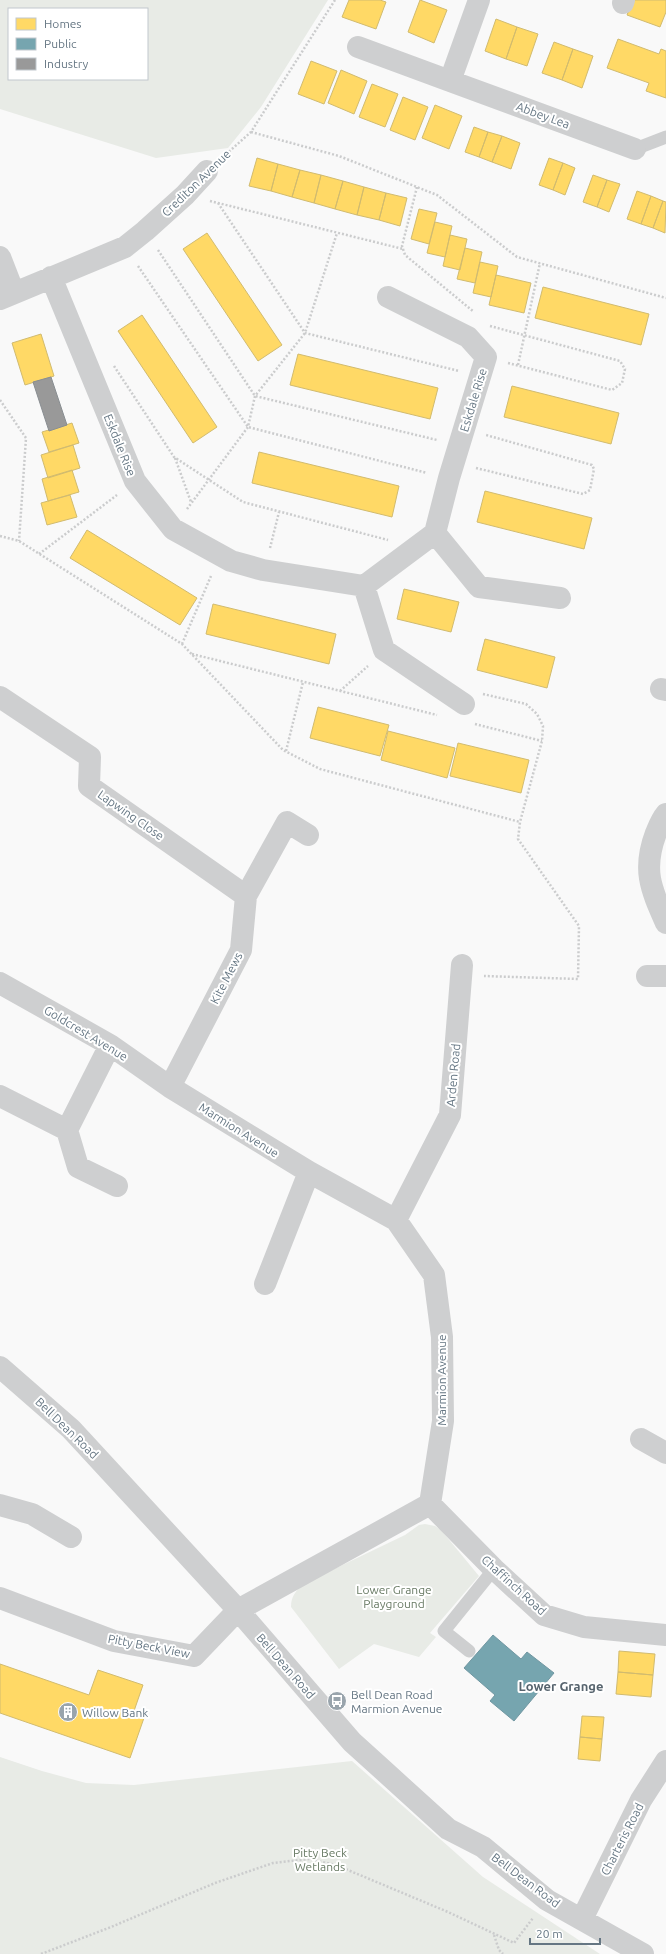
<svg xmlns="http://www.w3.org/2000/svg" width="666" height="1954" font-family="Ubuntu,sans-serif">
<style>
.green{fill:#e8ebe6;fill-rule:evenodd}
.homes{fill:#ffd966;stroke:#d1bb6f}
.public{fill:#76a5af;stroke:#7197a2}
.industry{fill:#999;stroke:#898e92}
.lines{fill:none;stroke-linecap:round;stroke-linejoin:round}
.path{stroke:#cbcccd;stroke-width:2.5;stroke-dasharray:2 2;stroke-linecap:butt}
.lane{stroke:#cecfd0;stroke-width:13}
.street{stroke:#cecfd0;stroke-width:22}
.labels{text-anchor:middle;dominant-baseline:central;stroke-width:4;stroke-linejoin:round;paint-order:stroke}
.street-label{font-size:12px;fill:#657683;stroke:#fff}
.park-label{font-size:12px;fill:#687a64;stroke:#fff}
.poi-label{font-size:12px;fill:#657683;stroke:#fff;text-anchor:start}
.neighbourhood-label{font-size:13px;font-weight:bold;fill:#57646e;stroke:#fff}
</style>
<rect width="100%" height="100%" fill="#f9f9f9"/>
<path class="green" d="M0,0H328L261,107L228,148L156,158L0,109ZM9,9H147V79H9Z
M425,1524L435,1526L441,1530L479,1576L430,1633L436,1637L419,1657L374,1644L339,1669L291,1607C291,1595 297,1589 307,1582L405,1535L419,1525Z
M0,1757L42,1771L86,1783L134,1785L352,1761L483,1877L600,1954H0Z"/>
<path class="homes" d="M349,0H380L386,2L376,29L342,17Z
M420,0L447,10L434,43L408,32Z
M633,0H666V12L660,27L627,15Z
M496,19L517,27L506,59L485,51Z
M517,27L538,34L527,66L506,59Z
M618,39L659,54L661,49L666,51V98L646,91L649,83L607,68Z
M554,42L573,49L562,80L542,73Z
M573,49L593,56L582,88L562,80Z
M311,61L337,71L324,104L298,94Z
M341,70L367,81L354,114L328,103Z
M372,84L398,94L385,127L359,117Z
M403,97L428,107L415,140L390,130Z
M435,105L462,116L449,149L422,138Z
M474,127L488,132L479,157L465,152Z
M488,132L502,136L492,162L479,157Z
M502,136L520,143L511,169L492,162Z
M257,158L278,164L271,191L249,186Z
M549,158L563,163L553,190L539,185Z
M563,163L575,168L565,195L553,190Z
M278,164L300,170L292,197L271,191Z
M300,170L321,175L314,203L292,197Z
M321,175L343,181L335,209L314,203Z
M593,175L607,180L597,207L583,202Z
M607,180L620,184L609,212L597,207Z
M343,181L364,187L357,215L335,209Z
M364,187L386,193L379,220L357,215Z
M637,191L651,196L641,224L627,219Z
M386,193L407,198L400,226L379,220Z
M651,196L663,201L653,228L641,224Z
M663,201L666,202L665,233L653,228Z
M419,209L437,213L429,244L411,239Z
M435,222L452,226L445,257L427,253Z
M207,233L282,345L258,361L183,249Z
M450,235L467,239L460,270L443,266Z
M465,248L482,252L475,283L457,279Z
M480,262L498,266L491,297L473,293Z
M496,275L531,283L524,313L489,305Z
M543,287L649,314L641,345L535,318Z
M142,315L217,427L193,443L118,331Z
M41,334L54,376L25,385L12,343Z
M298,354L438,388L430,419L290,385Z
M512,386L619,413L611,444L504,417Z
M72,423L79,443L49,452L42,432Z
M73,445L80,468L48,478L41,455Z
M259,452L399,486L392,517L252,483Z
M72,470L79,492L48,501L42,479Z
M485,491L592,518L584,549L477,522Z
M70,495L77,517L47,525L41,503Z
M87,530L197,598L180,625L70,558Z
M404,589L459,602L451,632L397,619Z
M213,604L336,634L329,664L206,634Z
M485,639L555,657L547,688L477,670Z
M318,707L389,725L380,756L310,738Z
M388,731L455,748L447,778L381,760Z
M458,743L529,760L521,793L450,776Z
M619,1651L655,1654L653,1675L618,1672Z
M0,1664L89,1695L98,1670L143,1685L134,1711L145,1715L130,1758L0,1713Z
M618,1672L653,1675L651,1697L616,1694Z
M582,1716L604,1717L602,1739L580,1737Z
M580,1737L602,1739L600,1761L578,1759Z"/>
<path class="public" d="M493,1635L521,1659L527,1652L554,1673L514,1721L490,1701L495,1695L464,1668Z"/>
<path class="industry" d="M51,377L67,425L49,431L33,382Z"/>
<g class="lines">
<path class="path" d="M251,132L339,156L437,195L517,257L666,298
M223,157L251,132L335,0
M417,187L402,246L405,255L474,312
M210,201L403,249
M218,203L305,333L459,371
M158,250L255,396L437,440
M138,266L248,427L427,473
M490,326L620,361L625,369L622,383L612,390L508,363
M518,365L540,263
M114,366L174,457L243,502L388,540
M0,400L26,438L19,541
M175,458L191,502
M476,468L583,494L590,490L594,469L592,465L486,435
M187,509L248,427L255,396L305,333L337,233
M0,536L19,541L182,644L283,750L320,769L520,822L518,839L579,926L578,979L484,976
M270,548L279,512
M39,554L117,495
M182,644L211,576
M192,654L437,715
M340,691L368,666
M483,694L526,704L537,714L543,726L542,741L520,822
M475,724L542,741
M286,751L303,682
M494,1935L499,1950L503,1954
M41,1954L111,1927L215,1883L273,1863L308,1859L336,1865L448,1912L514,1943L533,1918"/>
<path class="lane" d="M635,149L666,137
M469,1651L444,1631L494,1569"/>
<path class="street" d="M479,0L450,81L635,149
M623,3L624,0
M358,47L450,81
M0,257L14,293
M51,277L135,481L173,529L231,561L263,570L364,586L435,533L449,478L486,357L468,337L388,297
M0,299L125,247L145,231L185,195L207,171
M435,533L479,587L560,598
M364,586L384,650L464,704
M661,689L666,690
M0,697L90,757L89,786L246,896
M666,814C661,820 659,826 656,833C642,870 651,889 666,923
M647,976H666
M0,983L110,1045L170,1087L309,1172L396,1220L434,1275L442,1337L443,1421L430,1504L238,1610L194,1656L114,1641L0,1598
M110,1045L67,1130L78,1167L117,1186
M170,1087L241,950L246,896L287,822L308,835
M0,1096L67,1130
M396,1220L450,1115L462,965
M265,1284L309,1172
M0,1367L71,1429L238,1610L352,1742L383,1770L448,1829L483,1847L547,1900L643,1954
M641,1439L666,1453
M430,1504L494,1569L544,1615L584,1627L666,1635
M0,1505L32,1514L71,1537
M582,1919L641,1800L666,1761"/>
</g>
<defs>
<g id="bus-disc" transform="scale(1)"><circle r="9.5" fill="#99a4ac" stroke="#fff"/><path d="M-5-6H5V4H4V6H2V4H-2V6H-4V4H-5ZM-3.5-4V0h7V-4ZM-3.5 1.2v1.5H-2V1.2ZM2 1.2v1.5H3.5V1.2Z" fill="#fff"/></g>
<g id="building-disc" transform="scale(1)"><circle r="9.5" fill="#99a4ac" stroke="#fff"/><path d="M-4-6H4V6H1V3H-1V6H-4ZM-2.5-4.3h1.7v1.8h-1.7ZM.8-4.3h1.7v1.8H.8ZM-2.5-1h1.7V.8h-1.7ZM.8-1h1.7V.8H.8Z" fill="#fff"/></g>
</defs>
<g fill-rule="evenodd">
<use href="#bus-disc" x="337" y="1701"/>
<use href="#building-disc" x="68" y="1712"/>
</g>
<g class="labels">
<g class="street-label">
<text transform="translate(543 115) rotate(20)">Abbey Lea</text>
<text transform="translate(196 183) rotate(-44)">Crediton Avenue</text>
<text transform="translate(473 400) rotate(-73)">Eskdale Rise</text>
<text transform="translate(120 445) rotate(68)">Eskdale Rise</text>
<text transform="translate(131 815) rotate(35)">Lapwing Close</text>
<text transform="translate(226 978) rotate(-63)">Kite Mews</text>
<text transform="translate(86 1033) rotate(31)">Goldcrest Avenue</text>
<text transform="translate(453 1075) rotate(-85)">Arden Road</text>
<text transform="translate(239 1130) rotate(32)">Marmion Avenue</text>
<text transform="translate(441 1380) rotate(-90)">Marmion Avenue</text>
<text transform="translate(67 1428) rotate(44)">Bell Dean Road</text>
<text transform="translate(514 1585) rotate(42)">Chaffinch Road</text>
<text transform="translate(149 1646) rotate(11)">Pitty Beck View</text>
<text transform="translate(286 1666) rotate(49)">Bell Dean Road</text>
<text transform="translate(622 1839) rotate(-63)">Charteris Road</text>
<text transform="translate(526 1880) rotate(37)">Bell Dean Road</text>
</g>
<g class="park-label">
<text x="394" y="1589">Lower Grange<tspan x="394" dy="14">Playground</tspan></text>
<text x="320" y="1852">Pitty Beck<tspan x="320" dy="14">Wetlands</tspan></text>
</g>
<g class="poi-label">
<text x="351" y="1694">Bell Dean Road<tspan x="351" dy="14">Marmion Avenue</tspan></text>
<text x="82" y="1712">Willow Bank</text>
</g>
<g class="neighbourhood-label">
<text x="561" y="1686">Lower Grange</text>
</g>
</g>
<rect x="8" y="8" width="140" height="72" fill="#ffffff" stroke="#c1c8cd"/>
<rect x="16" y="18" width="20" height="12" fill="#ffd966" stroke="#c1c8cd"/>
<text x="44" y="28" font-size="12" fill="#657683">Homes</text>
<rect x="16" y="38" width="20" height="12" fill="#76a5af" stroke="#c1c8cd"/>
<text x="44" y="48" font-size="12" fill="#657683">Public</text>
<rect x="16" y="58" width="20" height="12" fill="#999999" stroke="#c1c8cd"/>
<text x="44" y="68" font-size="12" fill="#657683">Industry</text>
<path d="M530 1938v6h70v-6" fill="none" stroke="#657683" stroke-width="2"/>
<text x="536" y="1938" font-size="12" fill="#657683" stroke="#ffffff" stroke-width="3" paint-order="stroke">20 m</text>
</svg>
